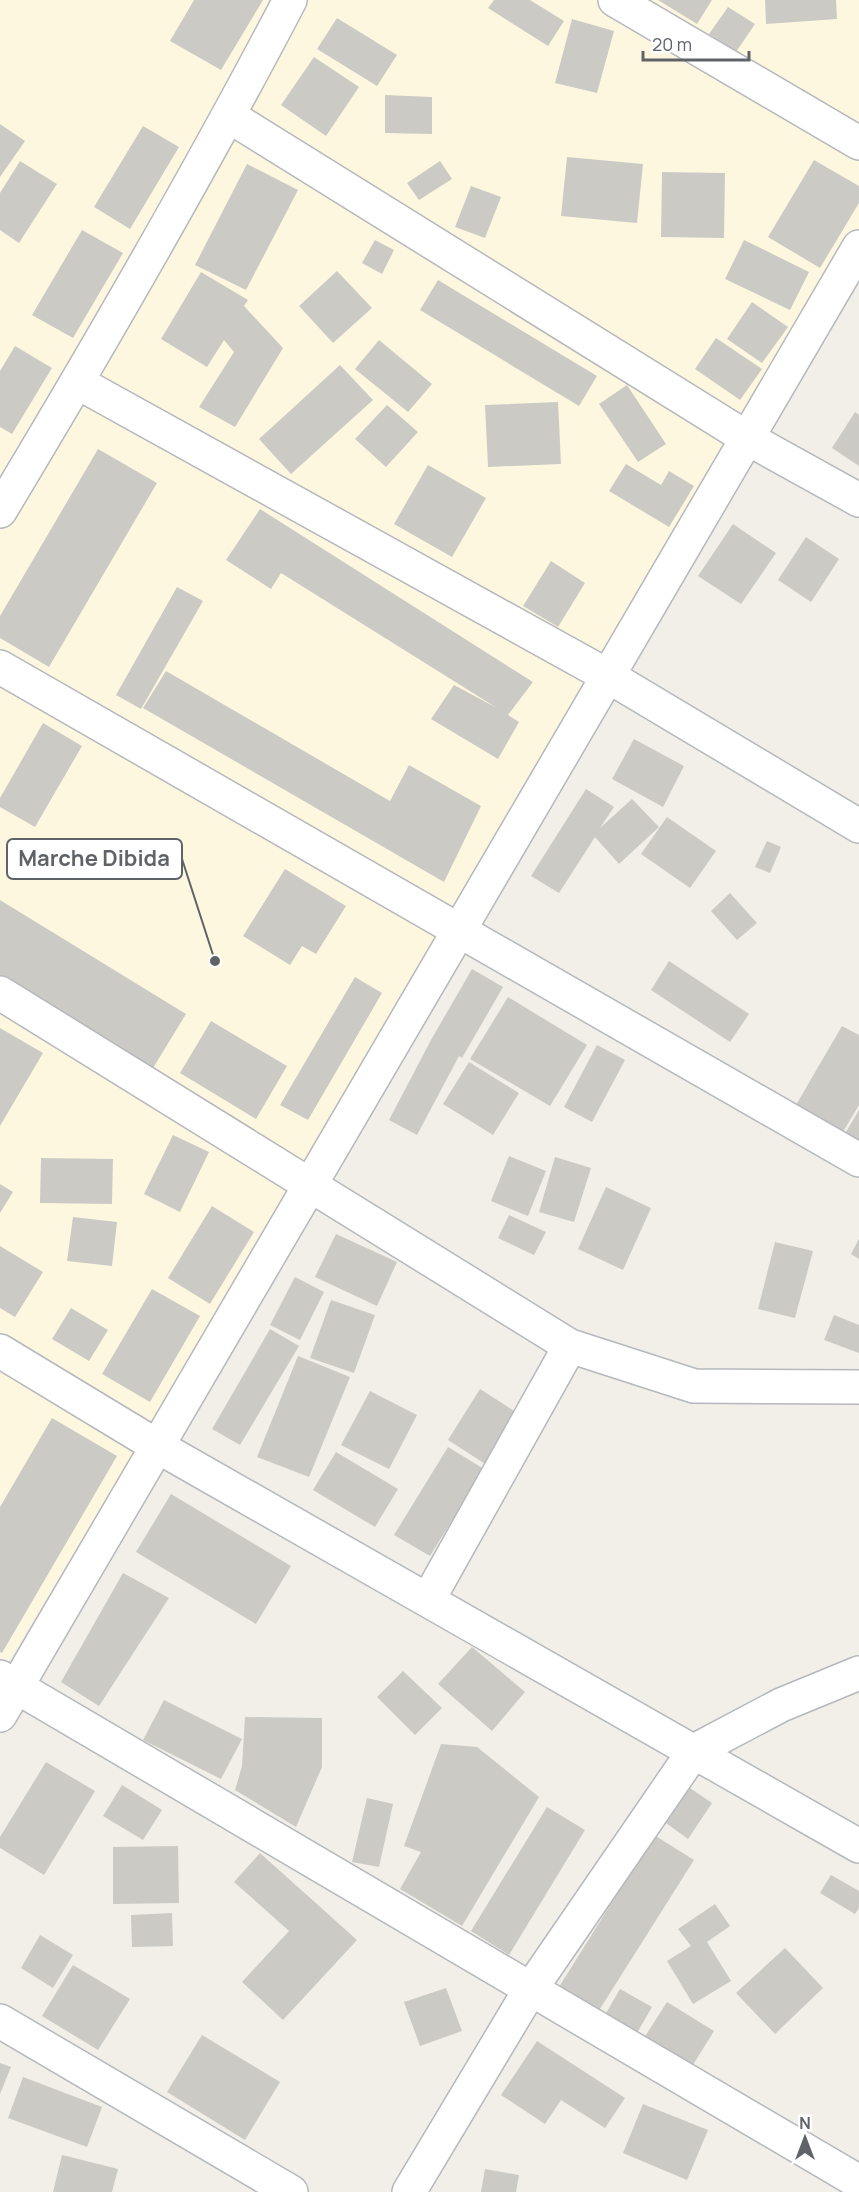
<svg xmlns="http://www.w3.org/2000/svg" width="859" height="2192" font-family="Manrope,sans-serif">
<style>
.commercial{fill:#fef7e0}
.building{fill:#cccac5}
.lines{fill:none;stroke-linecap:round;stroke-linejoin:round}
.minor-casing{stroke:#b5b8bc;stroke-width:36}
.minor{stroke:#fff;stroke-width:33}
.leader{fill:none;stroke:#5f6368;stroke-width:2}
.callout-dot{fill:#5f6368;stroke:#fff;stroke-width:2}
.callout{fill:#fff;stroke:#5f6368;stroke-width:2}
.callout-label{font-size:22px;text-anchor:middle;font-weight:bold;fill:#5f6368}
</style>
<rect width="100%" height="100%" fill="#f1efe8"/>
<path class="commercial" d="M0,0H859V246L0,1676Z"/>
<path class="building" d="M194,0H263L221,70L170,41Z
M494,0H530L564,21L548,46L488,8Z
M658,0H712L697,24Z
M765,0H836L837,19L766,24Z
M728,7L755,24L736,52L709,34Z
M337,18L397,55L377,86L317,49Z
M572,19L614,31L597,93L555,83Z
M314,57L359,87L326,136L281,105Z
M385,95L432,97V134L385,133Z
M0,124L25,141L0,177Z
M143,126L179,147L130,229L94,207Z
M567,157L643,164L637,223L561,216Z
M814,160L859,186V203L820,268L768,237Z
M20,161L57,184L19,243L0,230V193Z
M440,161L452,179L419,200L407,183Z
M247,164L298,190L246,290L195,265Z
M662,172L725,173L724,238L661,237Z
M471,186L501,197L485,238L455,227Z
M82,230L123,253L73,338L32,315Z
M375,240L394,250L382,274L362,263Z
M744,240L809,272L790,310L725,279Z
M337,271L372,308L333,343L299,306Z
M201,272L248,300L244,306L283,348L235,427L199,407L234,352L224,340L207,367L161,339Z
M438,280L597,376L579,406L420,310Z
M752,302L788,327L762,363L727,339Z
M716,338L762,369L740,400L695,369Z
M379,340L432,384L408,412L355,369Z
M15,346L52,368L12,434L0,427V371Z
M340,365L373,400L291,474L259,439Z
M627,385L666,444L638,462L599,404Z
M558,402L561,464L488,467L485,405Z
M387,405L418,432L386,467L355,439Z
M855,412L859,415V466L832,448Z
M98,449L157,483L49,667L0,638V616Z
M626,464L661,485L669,471L694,486L669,527L609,491Z
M428,465L486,498L452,557L394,524Z
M260,509L533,682L508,715L519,722L498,759L431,719L454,685L497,708L281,573L271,589L226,560Z
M733,524L776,553L741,604L698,576Z
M806,537L839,559L811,602L778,580Z
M551,561L585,583L558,627L523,606Z
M177,587L203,601L141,709L116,695Z
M166,671L390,801L409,765L481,806L444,882L143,708Z
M43,723L82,746L35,827L0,807V798Z
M634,739L684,766L663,807L612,779Z
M586,789L614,807L600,828L632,799L659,827L619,864L595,837L559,893L531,876Z
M667,817L716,851L690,888L641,854Z
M767,841L781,847L770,873L755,867Z
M285,869L346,906L316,954L302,946L290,965L243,936Z
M730,893L757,923L737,940L711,911Z
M0,900L186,1014L150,1073L0,981Z
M669,961L749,1014L730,1042L651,990Z
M472,969L503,987L462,1058L459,1056L417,1135L389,1120L431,1040Z
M355,977L382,993L308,1120L280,1105Z
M508,997L587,1045L550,1106L470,1059Z
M211,1021L287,1066L256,1119L180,1073Z
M842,1026L859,1035V1105L843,1132L796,1105Z
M0,1028L43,1053L0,1126Z
M597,1045L625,1060L592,1122L564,1107Z
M469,1062L519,1093L493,1135L443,1104Z
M859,1110V1153L840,1142Z
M173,1135L209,1152L180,1212L144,1194Z
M509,1156L546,1171L528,1216L491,1201Z
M555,1157L591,1168L574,1222L539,1212Z
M41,1158L113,1159L112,1204L40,1203Z
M0,1184L13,1192L0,1213Z
M606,1187L651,1208L623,1270L578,1249Z
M212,1206L254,1232L210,1304L168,1278Z
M509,1215L546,1232L534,1255L498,1238Z
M73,1217L117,1222L112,1266L67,1261Z
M336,1234L397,1262L377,1306L315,1277Z
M859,1239V1259L851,1254Z
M775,1242L813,1251L795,1318L758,1309Z
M0,1246L43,1272L15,1317L0,1308Z
M295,1277L324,1292L300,1340L270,1325Z
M152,1289L200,1316L150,1402L102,1374Z
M331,1300L375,1315L354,1373L310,1358Z
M71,1308L108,1330L89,1361L52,1339Z
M834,1315L859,1325V1353L824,1340Z
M270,1329L299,1346L240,1445L212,1429Z
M298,1356L350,1377L309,1477L257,1457Z
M480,1389L522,1416L490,1467L448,1440Z
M370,1391L417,1415L389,1469L341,1445Z
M52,1418L117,1456L2,1653L0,1652V1507Z
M448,1447L484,1469L430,1556L394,1535Z
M336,1452L398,1489L375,1527L313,1490Z
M171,1494L291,1566L256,1624L136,1552Z
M123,1573L169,1598L99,1706L61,1682Z
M472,1647L525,1692L492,1731L438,1684Z
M403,1671L442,1708L415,1735L377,1697Z
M164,1700L242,1739L221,1779L143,1740Z
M245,1717L322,1718V1767L296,1827L235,1790L242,1766Z
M441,1744L477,1747L539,1797L462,1926L400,1889L421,1852L404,1846Z
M46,1762L95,1791L44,1875L0,1848V1837Z
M122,1785L162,1810L143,1840L103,1816Z
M690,1788L712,1803L688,1839L666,1823Z
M367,1798L393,1804L379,1867L352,1862Z
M547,1807L585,1830L509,1955L471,1931Z
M654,1835L694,1860L598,2012L559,1987Z
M178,1846L179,1903L113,1904V1847Z
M260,1853L357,1940L283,2020L242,1982L289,1931L234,1882Z
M831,1875L859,1891V1908L855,1914L820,1893Z
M715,1904L730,1926L707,1942L731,1981L693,2004L667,1961L691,1946L678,1929Z
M172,1913L173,1946L132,1947L131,1915Z
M40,1935L73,1955L53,1988L21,1968Z
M785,1948L823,1988L775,2034L736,1993Z
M73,1965L130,1999L98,2050L42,2016Z
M446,1988L462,2031L420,2046L404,2002Z
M620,1989L652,2007L637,2033L605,2015Z
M667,2002L714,2031L691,2068L644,2038Z
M202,2035L280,2082L245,2140L167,2092Z
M537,2041L625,2098L605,2128L561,2100L545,2124L501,2095Z
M0,2063L11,2067L0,2094Z
M23,2077L102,2107L87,2147L8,2118Z
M643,2104L708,2130L687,2180L623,2153Z
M62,2155L118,2169L112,2192H53Z
M485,2169L519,2175L516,2192H481Z"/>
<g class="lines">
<g class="minor-casing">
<path id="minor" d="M615,0L859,143
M229,116L747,438L859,500
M77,382L608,676L859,826
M0,511C101,343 199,174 290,0
M0,667L859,1160
M0,993L570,1346L694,1386L859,1387
M0,1351L157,1446L859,1846
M428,1600L570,1346
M0,1677L859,2182
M0,1715L859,247
M0,2021L291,2192
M409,2192L530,1990L694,1751L781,1705L859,1673"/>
</g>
<use href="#minor" class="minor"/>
</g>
<path class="leader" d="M215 961L182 859"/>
<circle class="callout-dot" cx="215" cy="961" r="6"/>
<rect class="callout" x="7" y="839" width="175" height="40" rx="6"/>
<g class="callout-label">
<text x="94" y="866">Marche Dibida</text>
</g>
<g transform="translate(805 2138)" stroke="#ffffff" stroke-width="4.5" paint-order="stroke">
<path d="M0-4.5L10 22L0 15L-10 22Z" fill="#5f6368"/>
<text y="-9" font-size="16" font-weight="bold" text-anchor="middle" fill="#5f6368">N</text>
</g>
<path d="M643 51v9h106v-9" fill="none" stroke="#5f6368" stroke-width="3"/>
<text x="652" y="51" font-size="18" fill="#5f6368" stroke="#ffffff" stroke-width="4.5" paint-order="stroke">20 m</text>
</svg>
